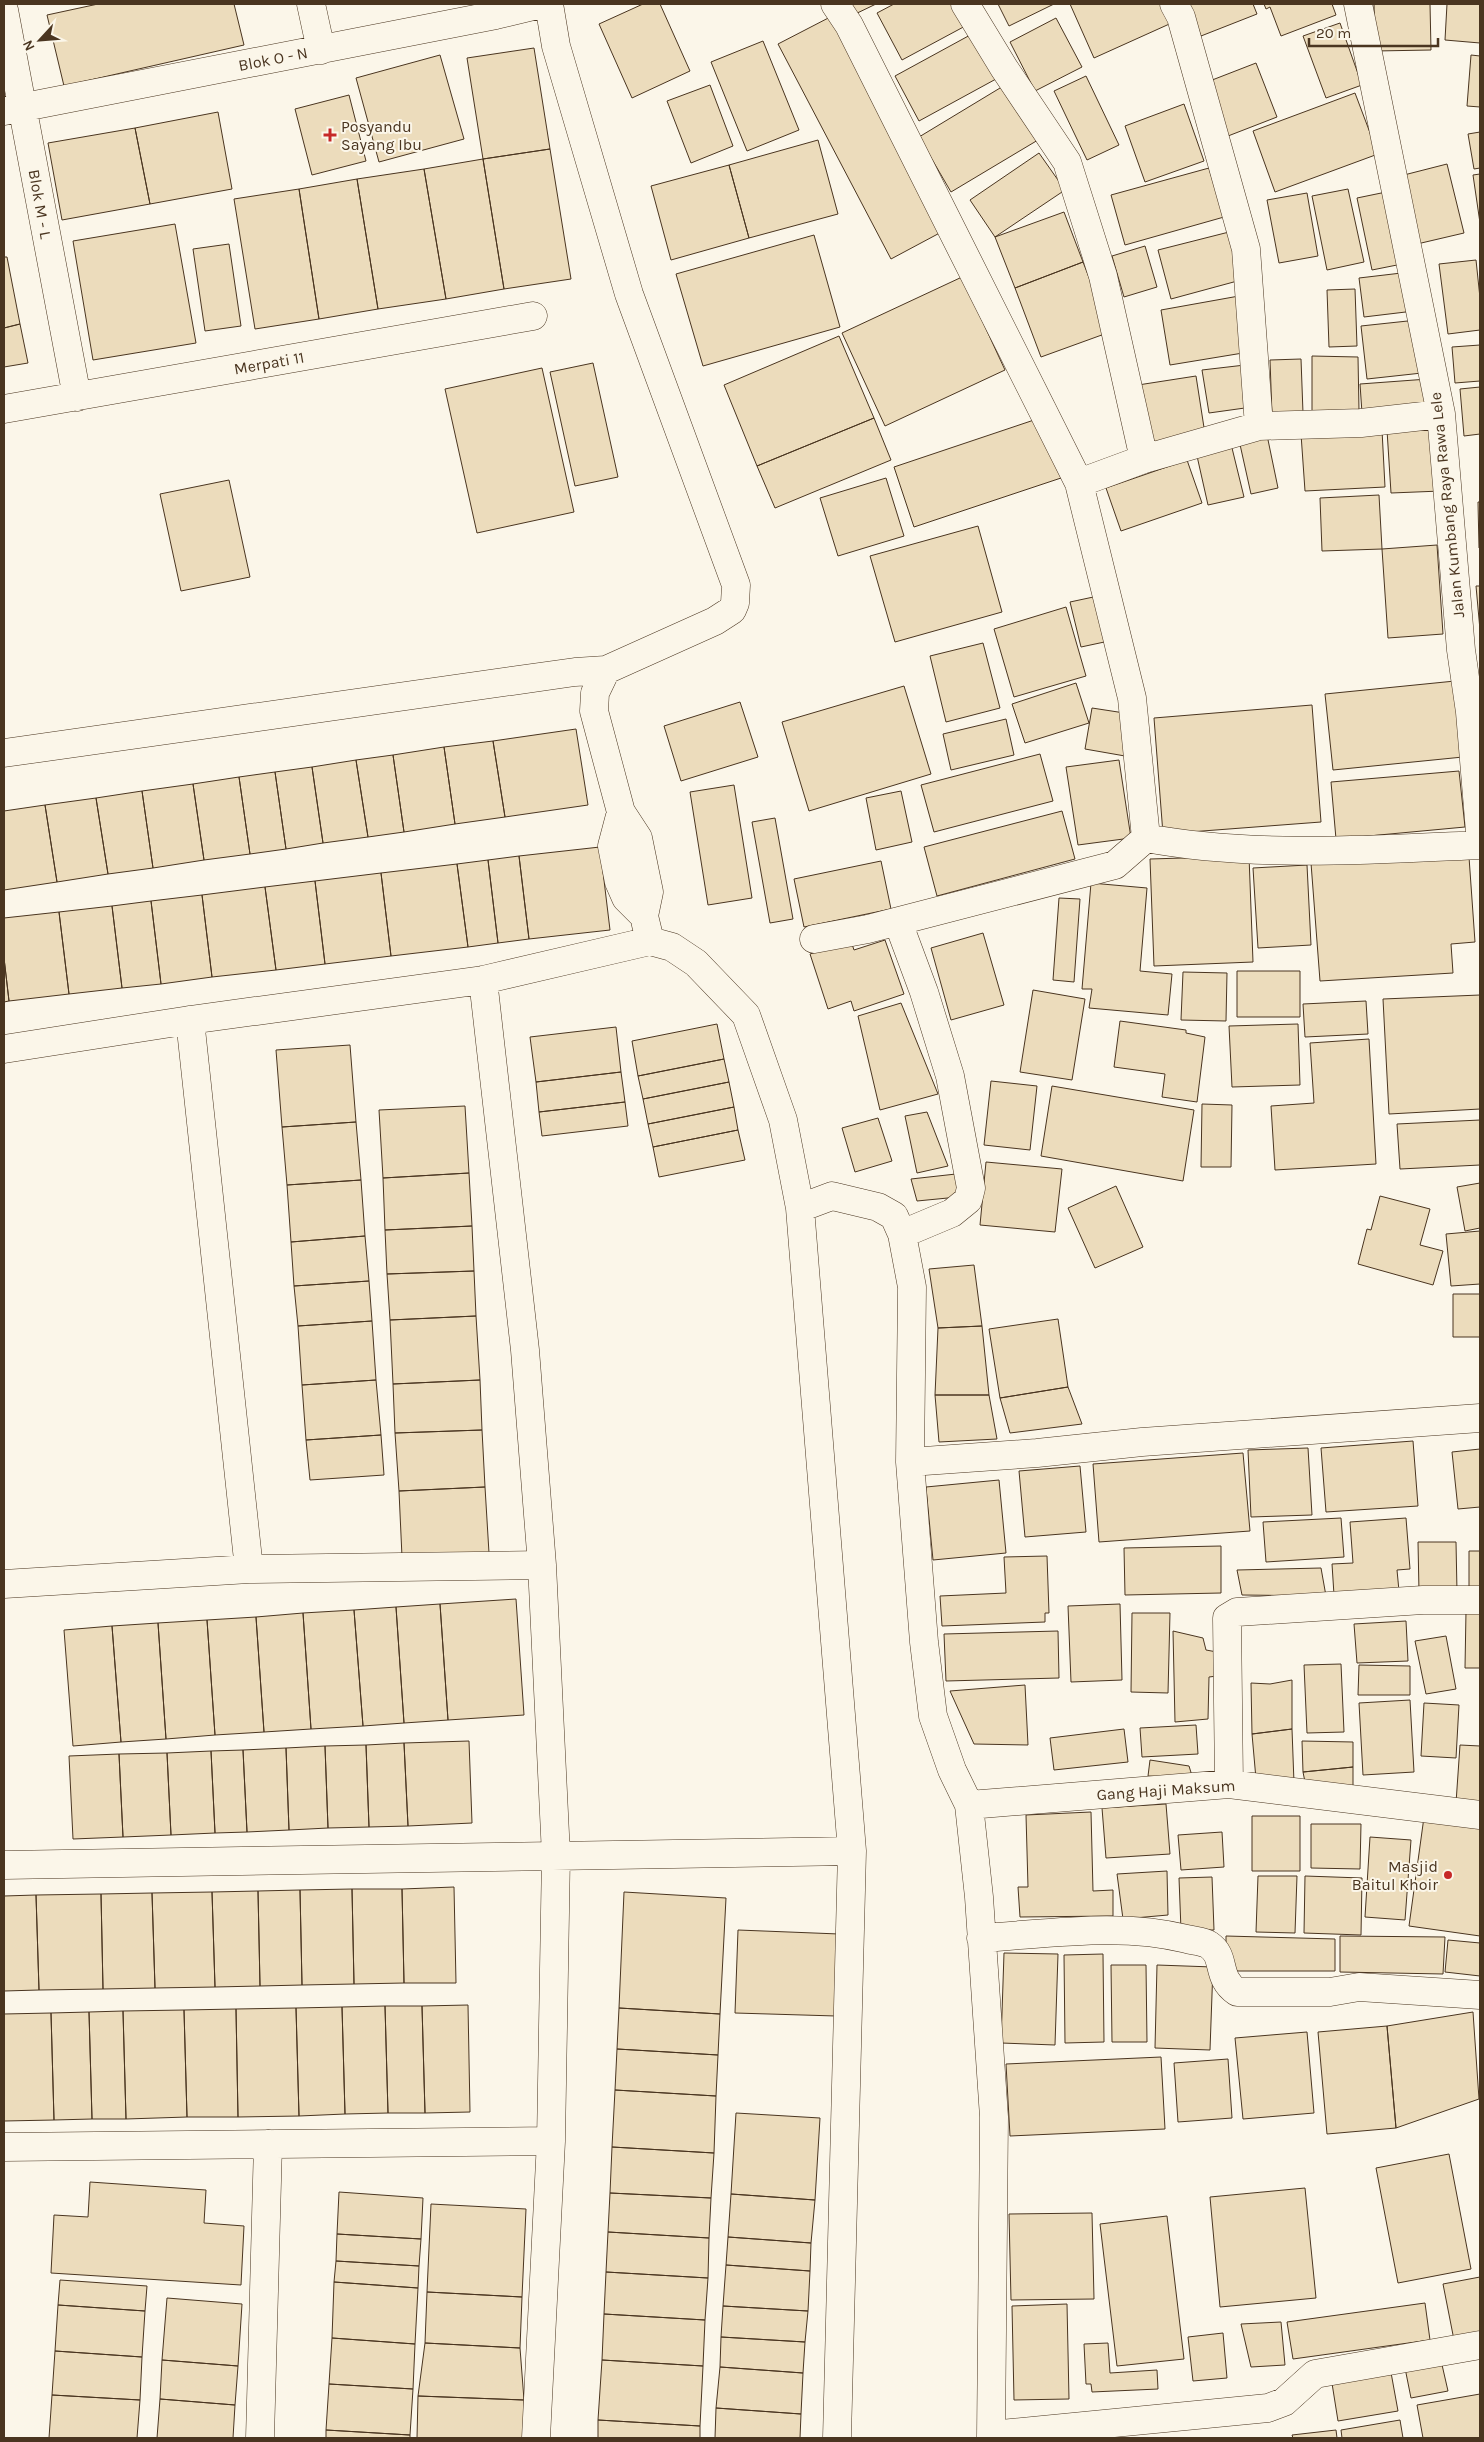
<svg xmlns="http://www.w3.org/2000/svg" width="1484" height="2442" font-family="Karla,sans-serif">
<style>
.building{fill:#ecdcbc;stroke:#4a3520}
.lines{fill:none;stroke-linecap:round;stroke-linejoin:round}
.street-casing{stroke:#4a3520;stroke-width:29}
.street{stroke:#fbf6e9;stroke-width:28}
.poi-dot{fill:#c62828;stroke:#fbf6e9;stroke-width:2}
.labels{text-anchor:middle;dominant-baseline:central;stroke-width:4;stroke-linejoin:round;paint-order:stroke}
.street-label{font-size:16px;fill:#4a3520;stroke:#fbf6e9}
.poi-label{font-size:16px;fill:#4a3520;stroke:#fbf6e9;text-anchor:start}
</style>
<rect width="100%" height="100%" fill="#fbf6e9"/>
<path class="building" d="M98,4H234L244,45L64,86L47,15Z
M643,4H660L690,71L632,98L599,24Z
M843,4H876L849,17Z
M894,4H958L969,24L902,60L877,13Z
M998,4H1054L1009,26Z
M1070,4H1169L1176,21L1094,58Z
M1188,4H1253L1257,14L1201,36Z
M1264,4H1332L1336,15L1281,36L1270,7L1266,9Z
M1374,4H1430L1431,50L1375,51Z
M1447,4H1480V43L1445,40Z
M836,14L949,228L891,259L778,44Z
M1056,18L1082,67L1035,91L1010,42Z
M1340,23L1362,85L1326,98L1303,36Z
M972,34L996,79L919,121L895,76Z
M763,41L799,130L747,151L711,62Z
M534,48L550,149L483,159L467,58Z
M440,55L464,139L379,162L356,78Z
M1471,55L1480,56V107L1467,106Z
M1256,63L1277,117L1228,136L1207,82Z
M1086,76L1119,145L1087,160L1054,91Z
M710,85L733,146L691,163L667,101Z
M1005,85L1038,140L951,192L919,137Z
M1355,93L1378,154L1275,192L1253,131Z
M349,95L366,161L312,175L295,109Z
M1184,104L1204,161L1145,182L1125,126Z
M218,112L232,189L150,204L135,128Z
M135,128L150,204L62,220L48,143Z
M1480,132V168L1474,169L1468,134Z
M818,140L838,214L749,238L729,165Z
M550,149L571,279L504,289L483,159Z
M1039,153L1065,190L995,237L970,200Z
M483,159L504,289L446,299L424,169Z
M1447,164L1464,233L1417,244L1400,176Z
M729,165L749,238L671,260L651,186Z
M1209,168L1224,217L1125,245L1111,195Z
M424,169L446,299L378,309L357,179Z
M1480,174V223L1473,175Z
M357,179L378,309L319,319L299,189Z
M299,189L319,319L255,329L234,199Z
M1348,189L1364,262L1327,270L1312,196Z
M1391,191L1407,263L1372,270L1357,198Z
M1307,193L1318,256L1279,263L1267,200Z
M1064,212L1083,262L1015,288L995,237Z
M175,224L196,343L93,360L73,241Z
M1229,232L1241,280L1171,299L1158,250Z
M814,235L840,327L703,366L676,274Z
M229,244L241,326L205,331L193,249Z
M1145,246L1157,287L1124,297L1112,256Z
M4,257H7L20,324L4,328Z
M1476,260L1480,298V330L1448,334L1439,264Z
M1083,262L1110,332L1041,357L1015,288Z
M1410,272L1414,311L1364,317L1359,278Z
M962,277L1005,370L885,426L842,333Z
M1355,289L1357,346L1329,347L1327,290Z
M1239,296L1249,352L1170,365L1161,310Z
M1417,320L1422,373L1367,379L1361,326Z
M20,324L28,363L4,367V328Z
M839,336L874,418L757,466L724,385Z
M1480,345V381L1455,383L1452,347Z
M1312,356L1358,357L1359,411H1312Z
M1301,359L1303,413L1272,415L1270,360Z
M593,363L618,477L575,486L550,372Z
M1245,365L1252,407L1209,413L1202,370Z
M542,368L574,512L477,533L445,389Z
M1196,376L1205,434L1147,443L1138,385Z
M1428,379L1430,409L1362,413L1360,384Z
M1480,387V434L1464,436L1460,389Z
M874,418L891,460L775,508L757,466Z
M1040,418L1061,478L914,527L894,467Z
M1438,427L1441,491L1391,493L1387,430Z
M1382,430L1385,487L1305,491L1301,434Z
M1267,435L1278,488L1251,494L1239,440Z
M1232,448L1244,497L1208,505L1197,456Z
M1187,460L1202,503L1121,531L1106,488Z
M886,478L904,536L838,556L820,498Z
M229,480L250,577L181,591L160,494Z
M1379,495L1382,549L1322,551L1320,498Z
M1478,502H1480V548H1479Z
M978,526L1002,612L895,642L870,556Z
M1437,545L1443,634L1388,638L1382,549Z
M1476,586H1480V630Z
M1098,596L1109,641L1081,647L1070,602Z
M1066,607L1086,676L1014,697L994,629Z
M983,643L1000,708L946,722L930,656Z
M1455,681L1463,757L1333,770L1325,694Z
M1076,683L1089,723L1025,743L1012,704Z
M904,686L931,774L809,811L782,722Z
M740,702L758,757L681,781L664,726Z
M1312,705L1321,822L1163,834L1154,718Z
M1092,708L1131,714L1125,756L1085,749Z
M1006,719L1014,755L951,770L943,734Z
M576,729L588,805L505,817L493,741Z
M493,741L505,817L455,824L444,747Z
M444,747L455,824L404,832L393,755Z
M1040,754L1053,801L934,832L921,785Z
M393,755L404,832L368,837L356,760Z
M356,760L368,837L323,843L312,767Z
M1119,760L1131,838L1078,845L1066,767Z
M312,767L323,843L286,849L275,772Z
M1459,771L1465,827L1336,839L1331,782Z
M275,772L286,849L250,854L239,777Z
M239,777L250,854L204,860L193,784Z
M193,784L204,860L153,868L142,791Z
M734,785L752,898L708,905L690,792Z
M142,791L153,868L108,874L96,798Z
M901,791L912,842L876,850L866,798Z
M96,798L108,874L57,882L45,805Z
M45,805L57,882L4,890V811Z
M1062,811L1075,859L937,896L924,847Z
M775,818L793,919L770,923L752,822Z
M600,847L610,930L529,939L519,856Z
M519,856L529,939L498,943L488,860Z
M1249,856L1253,962L1154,966L1150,859Z
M1469,857L1475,942L1451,944L1453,973L1320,981L1311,863Z
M488,860L498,943L468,947L457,864Z
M881,861L891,909L804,927L794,879Z
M457,864L468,947L391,956L381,873Z
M1307,865L1311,945L1258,948L1253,868Z
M381,873L391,956L325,964L315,881Z
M315,881L325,964L276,970L265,887Z
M1091,883L1147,888L1140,971L1172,974L1168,1015L1089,1008L1092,989H1082Z
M265,887L276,970L212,977L202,895Z
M202,895L212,977L161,984L151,901Z
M1059,898L1080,899L1074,982L1053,980Z
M151,901L161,984L122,988L112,906Z
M112,906L122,988L69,994L59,912Z
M59,912L69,994L9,1001L4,958V918Z
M983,933L1004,1005L951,1020L931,948Z
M885,940L904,994L854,1011L851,1001L828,1009L810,954L851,941L854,950Z
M4,958L9,1001L4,1002Z
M1237,971H1300V1017H1237Z
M1183,972L1227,973L1226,1021L1181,1020Z
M1033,990L1085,999L1072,1080L1020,1072Z
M1480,995V1109L1389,1114L1383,999Z
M1366,1001L1368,1034L1305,1037L1303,1004Z
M901,1003L938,1094L880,1110L858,1016Z
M1120,1021L1186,1030V1033L1205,1037L1197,1102L1162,1097L1165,1074L1114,1067Z
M717,1024L724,1059L638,1076L632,1041Z
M1298,1024L1300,1085L1232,1087L1229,1026Z
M616,1027L621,1072L536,1082L530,1037Z
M1369,1039L1376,1164L1275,1170L1271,1106L1314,1103L1310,1043Z
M350,1045L356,1122L282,1127L276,1050Z
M724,1059L729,1082L643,1099L638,1076Z
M621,1072L625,1102L539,1112L536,1082Z
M991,1081L1037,1086L1030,1150L984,1145Z
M729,1082L734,1107L648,1124L643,1099Z
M1052,1086L1194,1110L1183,1181L1041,1156Z
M625,1102L628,1126L542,1136L539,1112Z
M1202,1104L1232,1105L1231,1167H1201Z
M465,1106L469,1173L383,1178L379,1110Z
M734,1107L738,1130L653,1147L648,1124Z
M927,1112L948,1166L917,1173L905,1116Z
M878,1118L892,1161L855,1172L842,1128Z
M1480,1120V1165L1400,1169L1397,1124Z
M356,1122L361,1180L287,1185L282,1127Z
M738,1130L745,1160L659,1177L653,1147Z
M986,1162L1062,1169L1055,1232L980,1225Z
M469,1173L472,1226L385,1230L383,1178Z
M956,1174L958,1197L917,1201L911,1179Z
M361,1180L365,1236L291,1242L287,1185Z
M1480,1183V1228L1465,1231L1457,1187Z
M1116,1186L1143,1247L1095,1268L1068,1208Z
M1380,1196L1430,1209L1420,1245L1443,1251L1433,1285L1358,1264L1367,1229L1371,1230Z
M472,1226L474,1271L387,1274L385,1230Z
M1480,1231V1284L1451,1286L1446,1234Z
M365,1236L369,1281L294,1286L291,1242Z
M974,1265L982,1326L938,1328L929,1269Z
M474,1271L476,1316L390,1320L387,1274Z
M369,1281L372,1321L298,1326L294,1286Z
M1453,1294H1480V1337H1453Z
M476,1316L480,1380L393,1384L390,1320Z
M1058,1319L1068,1387L1000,1398L989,1329Z
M372,1321L376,1380L302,1385L298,1326Z
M982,1326L989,1395H935L938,1328Z
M376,1380L381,1435L306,1440L302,1385Z
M480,1380L482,1430L395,1433L393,1384Z
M1068,1387L1082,1424L1010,1433L1000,1398Z
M935,1395H989L997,1439L939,1442Z
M482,1430L485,1487L399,1491L395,1433Z
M381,1435L384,1475L310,1480L306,1440Z
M1413,1441L1418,1506L1326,1512L1321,1448Z
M1308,1448L1312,1515L1251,1517L1248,1450Z
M1480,1449V1507L1458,1509L1452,1452Z
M1243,1453L1250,1531L1099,1542L1093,1464Z
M1080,1466L1086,1532L1025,1537L1019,1471Z
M999,1480L1006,1553L933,1560L926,1487Z
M485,1487L489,1553L402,1557L399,1491Z
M1341,1518L1344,1557L1266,1562L1263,1522Z
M1406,1518L1410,1569L1397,1570L1399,1591L1334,1595L1332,1564L1353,1563L1350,1522Z
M1418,1542H1456L1457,1592H1419Z
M1221,1546V1593L1125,1595L1124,1548Z
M1469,1551H1480V1592L1469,1591Z
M1047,1556L1049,1613H1045V1622L942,1626L940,1596L1006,1593L1004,1557Z
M1321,1568L1326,1596L1242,1595L1237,1570Z
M516,1599L524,1715L448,1720L440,1604Z
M440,1604L448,1720L404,1723L396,1607Z
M1120,1604L1122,1680L1071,1682L1068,1606Z
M396,1607L404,1723L363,1726L354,1610Z
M354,1610L363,1726L311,1729L303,1613Z
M1466,1611H1480V1668H1465Z
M303,1613L311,1729L264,1732L256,1617Z
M1132,1613H1170L1168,1693L1131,1692Z
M256,1617L264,1732L215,1735L207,1620Z
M207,1620L215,1735L166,1739L158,1623Z
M1406,1621L1408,1661L1357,1663L1354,1624Z
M158,1623L166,1739L121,1742L112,1626Z
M112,1626L121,1742L73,1746L64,1630Z
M1058,1631L1059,1678L946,1681L944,1634Z
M1173,1631L1203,1638L1206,1650L1217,1652V1676L1209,1677L1208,1719L1175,1722Z
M1446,1636L1456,1689L1426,1694L1415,1641Z
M1341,1664L1344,1732L1307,1733L1304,1665Z
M1359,1665L1410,1666V1695H1358Z
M1292,1680V1729L1252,1734L1251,1683L1270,1684Z
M1025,1685L1028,1745L974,1744L950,1691Z
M1410,1700L1414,1772L1363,1775L1359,1703Z
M1424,1703L1459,1705L1456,1758L1421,1756Z
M1196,1725L1198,1754L1142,1757L1140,1728Z
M1124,1729L1128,1762L1054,1770L1050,1738Z
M1292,1729L1294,1783L1256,1779L1252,1734Z
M469,1741L472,1823L408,1826L404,1743Z
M1302,1741L1353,1742V1767L1303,1772Z
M404,1743L408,1826L369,1827L366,1745Z
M366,1745L369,1827L328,1828L325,1746Z
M1460,1745L1480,1746V1805L1456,1803Z
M325,1746L328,1828L289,1830L286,1748Z
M286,1748L289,1830L247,1832L243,1750Z
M243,1750L247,1832L215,1833L211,1751Z
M211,1751L215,1833L171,1835L167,1753Z
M167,1753L171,1835L123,1837L119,1754Z
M119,1754L123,1837L73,1839L69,1756Z
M1150,1760L1189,1766L1193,1779L1148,1776Z
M1353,1767V1787L1305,1782L1303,1772Z
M1166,1804L1170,1854L1106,1858L1102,1808Z
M1091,1812L1093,1891L1113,1890V1916L1020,1917L1018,1887H1028L1026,1815Z
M1252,1816H1300V1871H1252Z
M1424,1817L1480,1824V1936L1409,1926Z
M1311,1824H1361L1360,1869L1311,1868Z
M1222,1832L1224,1867L1181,1870L1178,1835Z
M1370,1837L1411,1840L1405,1920L1365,1917Z
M1167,1871L1168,1915L1123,1919L1117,1874Z
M1258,1876H1297L1295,1933L1256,1932Z
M1305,1876L1362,1878L1361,1935L1304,1933Z
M1212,1877L1214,1930H1181L1179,1878Z
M454,1887L456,1983H404L402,1889Z
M352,1889H402L404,1983L354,1984Z
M352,1889L354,1984L302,1985L300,1890Z
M300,1890L302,1985L260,1986L258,1891Z
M258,1891L260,1986L215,1987L212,1892Z
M212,1892L215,1987L155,1988L152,1893Z
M624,1892L726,1898L720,2014L619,2008Z
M152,1893L155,1988L103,1989L101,1894Z
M101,1894L103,1989L39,1990L36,1895Z
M36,1895L39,1990L4,1991V1896Z
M738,1930L839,1934L836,2016L735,2013Z
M1226,1936L1335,1939V1971H1226Z
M1340,1936L1445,1937L1443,1974L1340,1972Z
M1448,1940L1480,1943V1976L1445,1972Z
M1004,1953L1058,1954L1055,2045L1001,2043Z
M1103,1954L1104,2042L1065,2043L1064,1955Z
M1111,1965H1146L1147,2042H1112Z
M1157,1965L1213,1967L1210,2050L1155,2048Z
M468,2005L470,2112L425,2113L422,2006Z
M385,2006H422L425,2113H388Z
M385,2006L388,2113L345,2114L342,2007Z
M342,2007L345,2114L299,2116L296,2008Z
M296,2008L299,2116L238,2117L236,2009Z
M619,2008L720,2014L718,2055L617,2049Z
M236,2009L238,2117H187L184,2010Z
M184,2010L187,2117L126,2119L123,2011Z
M123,2011L126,2119H92L89,2012Z
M89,2012L92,2119L54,2120L51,2013Z
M1473,2012L1479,2099L1396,2128L1387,2026Z
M51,2013L54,2120L4,2121V2014Z
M1387,2026L1396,2128L1327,2134L1318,2032Z
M1307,2032L1314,2113L1243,2119L1235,2038Z
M617,2049L718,2055L716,2096L615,2090Z
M1161,2057L1165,2129L1010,2136L1006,2064Z
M1228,2059L1232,2118L1178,2122L1174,2063Z
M615,2090L716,2096L714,2153L612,2147Z
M736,2113L820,2118L815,2200L731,2194Z
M612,2147L714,2153L711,2198L610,2193Z
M1449,2154L1471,2269L1398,2283L1376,2168Z
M90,2182L206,2190L204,2223L244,2226L241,2285L51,2273L54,2215L88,2217Z
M1305,2188L1316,2298L1220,2307L1210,2197Z
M339,2192L423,2198L421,2239L337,2234Z
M610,2193L711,2198L709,2238L608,2232Z
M731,2194L815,2200L811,2243L728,2237Z
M431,2204L526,2209L522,2297L427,2292Z
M1092,2213L1094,2299L1011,2300L1009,2214Z
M1167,2216L1184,2359L1117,2366L1100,2224Z
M608,2232L709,2238L708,2278L606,2272Z
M337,2234L421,2239L419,2266L336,2261Z
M728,2237L811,2243L810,2271L726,2265Z
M336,2261L419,2266L418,2288L334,2282Z
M726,2265L810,2271L808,2311L723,2306Z
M606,2272L708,2278L705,2320L604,2314Z
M1480,2277V2335L1454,2340L1443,2284Z
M60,2280L147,2286L145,2311L58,2305Z
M334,2282L418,2288L415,2344L332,2338Z
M427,2292L522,2297L520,2348L425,2343Z
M167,2298L242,2304L238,2366L162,2360Z
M1425,2303L1430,2340L1293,2359L1287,2322Z
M1067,2304L1069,2399L1014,2400L1012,2306Z
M58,2305L145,2311L142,2357L55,2351Z
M723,2306L808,2311L805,2342L721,2337Z
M604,2314L705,2320L703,2366L602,2360Z
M1281,2322L1285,2365L1251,2367L1241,2324Z
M1223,2333L1227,2378L1193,2381L1188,2337Z
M721,2337L805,2342L803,2373L720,2367Z
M332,2338L415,2344L413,2389L329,2384Z
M425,2343L520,2348L524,2400L418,2396Z
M1108,2343L1110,2373L1157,2370L1158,2389L1092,2392L1091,2384H1086L1084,2344Z
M55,2351L142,2357L140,2400L52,2395Z
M1440,2356L1448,2391L1411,2398L1404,2363Z
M162,2360L238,2366L235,2405L160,2399Z
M602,2360L703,2366L700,2426L598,2420Z
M720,2367L803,2373L801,2414L716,2408Z
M1390,2367L1398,2411L1338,2421L1331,2377Z
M329,2384L413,2389L410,2435L326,2430Z
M1480,2394V2438H1423L1417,2405Z
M52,2395L140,2400L137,2438H49Z
M418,2396L524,2400L523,2438H417Z
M160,2399L235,2405L233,2438H157Z
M716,2408L801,2414L800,2438H715Z
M598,2420L700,2426V2438H598Z
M1400,2420L1403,2438H1342L1341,2430Z
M326,2430L410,2435V2438H326Z
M1336,2430L1337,2438H1293L1292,2435Z"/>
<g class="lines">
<g class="street-casing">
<path id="street" d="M311,4L321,50
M965,4L1004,68L1067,162L1103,276L1144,459
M1174,4L1181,17L1246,249L1259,426
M1358,4L1441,414L1461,650L1470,712L1480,832
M4,10L77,397
M4,111L496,15L542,4
M4,409L533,316
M1079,483L1144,459L1259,426L1361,423L1441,414
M606,670L595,693L594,711L621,812L638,838L649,892L644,916L650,941
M4,753L575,672L606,670L715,621L732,610L735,603L736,585L629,294L556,46L549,4
M621,812L612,846L619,882L626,898L644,916
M1146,838C1254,858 1371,850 1480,845
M898,922L924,992L950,1076L971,1188L968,1200L952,1213L902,1234
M814,939L868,929L1115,865L1146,838L1132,698L1079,483L849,25L835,4
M483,980L525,1350L542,1565L556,1855L551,2141L536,2438
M190,1020L249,1569
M4,1049L190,1020L483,980L650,941L672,947L696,963L746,1015L783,1120L800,1208L852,1851L837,2438
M800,1208L832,1196L878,1207L894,1216L902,1234L912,1287L910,1462L1037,1453L1142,1442L1480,1418
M910,1462L924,1642L933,1716L952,1770L969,1805L979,1897L994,2117L991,2438
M4,1584L249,1569L542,1565
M1229,1784L1227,1618L1237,1612L1423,1600H1480
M969,1805L1229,1784L1480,1815
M4,1865L852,1851
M981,1938C1048,1934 1121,1922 1187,1939C1194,1941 1203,1941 1209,1945C1227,1957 1215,1977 1237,1992H1330L1359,1987L1480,1995
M4,2147L551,2141
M991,2435L1268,2408L1284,2402L1315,2374L1480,2345
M260,2438L268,2144"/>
</g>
<use href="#street" class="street"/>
</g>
<g class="poi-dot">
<path d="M327.5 127.5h5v5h5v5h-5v5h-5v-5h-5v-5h5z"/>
<circle cx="1448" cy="1875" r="5"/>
</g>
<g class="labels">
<g class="street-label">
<text transform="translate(273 59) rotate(-11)">Blok O - N</text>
<text transform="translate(40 204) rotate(80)">Blok M - L</text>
<text transform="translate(269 363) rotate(-10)">Merpati 11</text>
<text transform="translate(1447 505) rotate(-96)">Jalan Kumbang Raya Rawa Lele</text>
<text transform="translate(1166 1790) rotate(-4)">Gang Haji Maksum</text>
</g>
<g class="poi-label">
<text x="341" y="126">Posyandu<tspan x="341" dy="18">Sayang Ibu</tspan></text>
<text x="1438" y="1866" text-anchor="end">Masjid<tspan x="1438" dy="18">Baitul Khoir</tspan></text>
</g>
</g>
<rect width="1484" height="2442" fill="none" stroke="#4a3520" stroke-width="10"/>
<g transform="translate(40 40) rotate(244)" stroke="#fbf6e9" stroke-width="4" paint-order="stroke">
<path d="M0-4L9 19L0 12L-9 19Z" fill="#4a3520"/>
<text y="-8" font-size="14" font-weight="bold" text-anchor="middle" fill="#4a3520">N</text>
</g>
<path d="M1309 38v8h129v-8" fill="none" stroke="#4a3520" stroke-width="2.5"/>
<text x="1316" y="38" font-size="15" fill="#4a3520" stroke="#fbf6e9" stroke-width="4" paint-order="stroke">20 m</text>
</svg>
